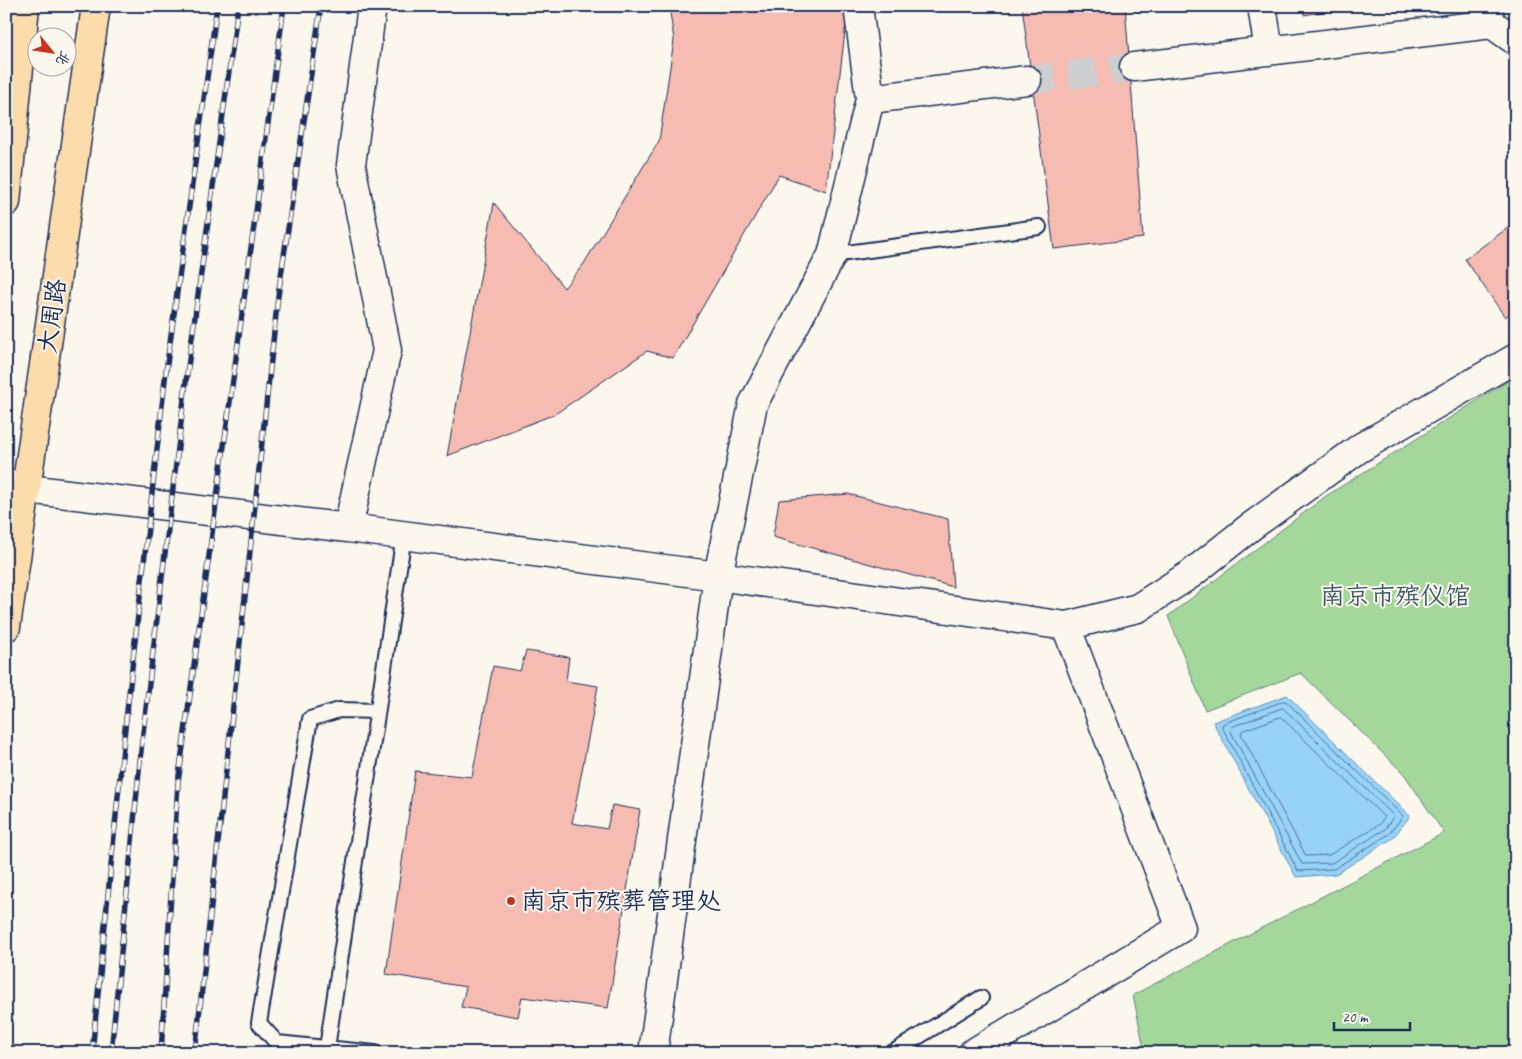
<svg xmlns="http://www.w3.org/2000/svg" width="1522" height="1059" font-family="Caveat,'LXGW WenKai TC',sans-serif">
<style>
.green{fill:#a4d89b;stroke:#60847c}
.water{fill:#97d3f7;stroke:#6591ba}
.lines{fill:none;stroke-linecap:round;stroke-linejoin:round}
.shore{stroke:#4d719b;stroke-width:1}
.building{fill:#f7bcb1;stroke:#1b2f5e}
.street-tunnel{stroke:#cecfd0;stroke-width:28;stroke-dasharray:28 14;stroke-linecap:butt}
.lane-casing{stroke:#1b2f5e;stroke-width:18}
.street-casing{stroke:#1b2f5e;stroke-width:31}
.primary-casing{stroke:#1b2f5e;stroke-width:31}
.lane{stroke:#fbf7ec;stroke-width:14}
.street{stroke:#fbf7ec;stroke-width:28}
.primary{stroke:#fddcac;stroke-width:28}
.rail-casing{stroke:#1b2f5e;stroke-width:5.5}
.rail{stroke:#fbf7ec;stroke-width:4;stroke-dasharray:11;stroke-linecap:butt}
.poi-dot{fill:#c8321e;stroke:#fbf7ec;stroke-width:2}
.labels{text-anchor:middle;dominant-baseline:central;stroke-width:4;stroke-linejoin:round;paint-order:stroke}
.street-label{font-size:25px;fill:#1b2f5e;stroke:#fbf7ec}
.park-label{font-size:25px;fill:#3d596d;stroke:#fbf7ec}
.poi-label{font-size:25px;fill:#1b2f5e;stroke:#fbf7ec;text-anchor:start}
</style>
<rect width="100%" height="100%" fill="#fbf7ec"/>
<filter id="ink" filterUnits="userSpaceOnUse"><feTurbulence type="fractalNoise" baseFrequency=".02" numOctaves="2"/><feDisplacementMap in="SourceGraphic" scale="10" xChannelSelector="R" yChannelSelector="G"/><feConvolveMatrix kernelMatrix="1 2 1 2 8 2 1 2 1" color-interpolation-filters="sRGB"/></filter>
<g filter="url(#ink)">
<path class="green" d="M1516,376V1053H1145L1133,995L1444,833L1404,774L1301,673L1205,710L1168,616L1326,496Z"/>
<path class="water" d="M1287,695L1410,816L1393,838L1336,874L1296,877L1213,722Z"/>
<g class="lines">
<path class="shore" d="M1284,701L1287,702L1403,816L1389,834L1334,869L1298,871L1222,727L1223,724Z
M1283,708L1394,816L1385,829L1332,863L1302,864L1230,730L1232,727Z
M1281,717L1384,817L1380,824L1329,855L1306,856L1241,734L1242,731Z"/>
</g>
<path class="building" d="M669,6H848L826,191L779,175L673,358L647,351L555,414L447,456L494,203L564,288L583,265L659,141L674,40Z
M1022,6H1125L1143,238L1054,249Z
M1303,6H1356L1304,15Z
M1516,222V310L1505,317L1465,259Z
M848,494L948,519L953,587L773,537L779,500Z
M526,651L569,657L566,681L598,686L572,823L607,829L612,805L640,810L608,1008L522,997L518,1017L461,1007L466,987L386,974L415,771L472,777L493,666L520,671Z"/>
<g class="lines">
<path class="street-tunnel" d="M1027,80L1134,67"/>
<g class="lane-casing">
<path id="lane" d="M832,255L1039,227
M327,1048L404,535
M375,1053L277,1043L259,1023L310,719L339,710L377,711
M892,1053L981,998"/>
</g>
<g class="street-casing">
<path id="street" d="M372,6L351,165L387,350L348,528L718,576L1066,626L1138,608L1191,574L1249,528L1360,448L1516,358
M1262,6L1269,51
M1487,8L1492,24L1516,41
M1134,67L1492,24
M870,99L1027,80
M6,483L27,489L348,528
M653,1053L718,576L753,404L832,255L870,99L858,6
M973,1053L1181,928L1066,626"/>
</g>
<g class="primary-casing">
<path id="primary" d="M6,202L25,6
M6,627L96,6"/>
</g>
<use href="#lane" class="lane"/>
<use href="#street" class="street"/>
<use href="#primary" class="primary"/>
<g class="rail-casing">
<path id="rail" d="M92,1053L124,737L166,371L217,6
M111,1053L142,741L187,374L238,6
M161,1053L178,783L284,6
M195,1053L278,296L321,6"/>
</g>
<use href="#rail" class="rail"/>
</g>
</g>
<circle class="poi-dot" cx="511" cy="901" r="5"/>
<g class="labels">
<g class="street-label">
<text transform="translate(52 316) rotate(-82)">大周路</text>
</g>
<g class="park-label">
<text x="1395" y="596">南京市殡仪馆</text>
</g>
<g class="poi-label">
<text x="521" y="901">南京市殡葬管理处</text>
</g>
</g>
<rect width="1522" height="1059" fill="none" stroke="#fbf7ec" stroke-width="25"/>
<rect x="12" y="12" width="1497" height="1034" fill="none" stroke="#1b2f5e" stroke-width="2" filter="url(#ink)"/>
<g transform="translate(52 52) rotate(120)"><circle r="24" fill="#fbf7ec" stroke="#a1a7b3"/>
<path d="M0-4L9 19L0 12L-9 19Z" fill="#c8321e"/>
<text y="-8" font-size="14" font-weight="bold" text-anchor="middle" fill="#1b2f5e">北</text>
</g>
<path d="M1334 1022v8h76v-8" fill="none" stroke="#1b2f5e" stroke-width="2.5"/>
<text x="1342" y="1022" font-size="15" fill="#1b2f5e" stroke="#fbf7ec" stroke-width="4" paint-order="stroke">20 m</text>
</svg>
